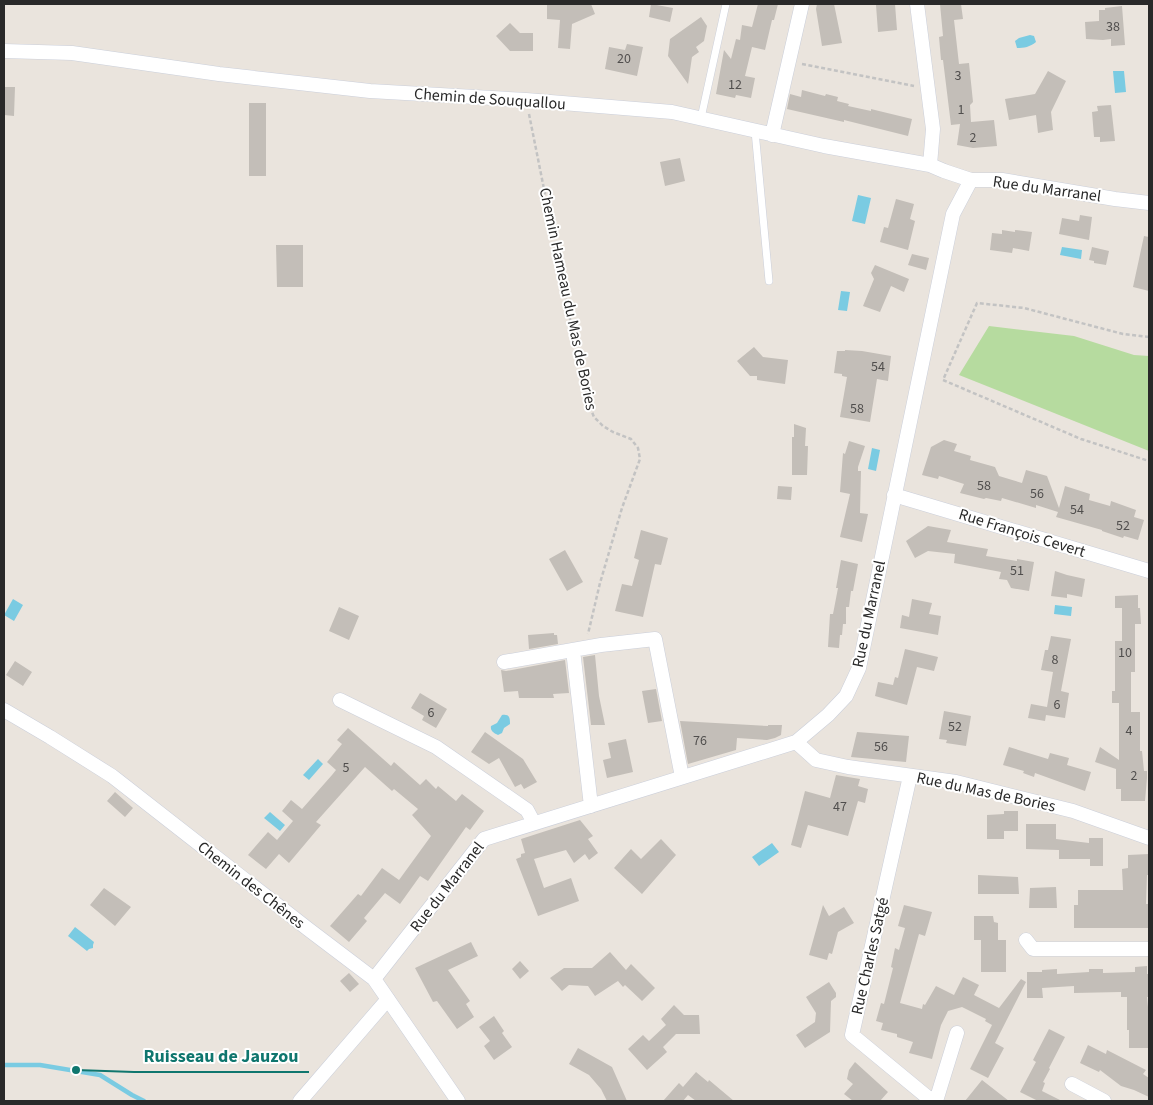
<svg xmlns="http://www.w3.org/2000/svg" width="1153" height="1105" font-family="'Source Sans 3',sans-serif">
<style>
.green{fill:#b6db9f}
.water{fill:#7acbe2}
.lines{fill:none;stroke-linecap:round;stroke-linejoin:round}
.stream{stroke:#7acbe2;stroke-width:4.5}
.building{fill:#c3beb8}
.service-casing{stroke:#cbcfda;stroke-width:8}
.minor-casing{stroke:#cbcfda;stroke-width:15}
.path{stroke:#c3c3c3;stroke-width:2.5;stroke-dasharray:4 2.5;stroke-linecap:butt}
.service{stroke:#fff;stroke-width:7}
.minor{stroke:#fff;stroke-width:14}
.labels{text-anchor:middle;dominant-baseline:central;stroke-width:4;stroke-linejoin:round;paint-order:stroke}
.number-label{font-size:14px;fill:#504e4d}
.street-label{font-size:16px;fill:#292929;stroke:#fff}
.leader{fill:none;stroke:#0f766e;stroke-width:2}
.callout-dot{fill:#0f766e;stroke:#fff;stroke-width:2}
.callout-label{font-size:18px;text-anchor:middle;font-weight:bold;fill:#0f766e;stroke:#fff;stroke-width:4;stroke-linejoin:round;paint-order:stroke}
</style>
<rect width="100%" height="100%" fill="#eae4dd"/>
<path class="green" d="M989,326L1074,336L1134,355L1149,356V451L959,375Z"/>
<path class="water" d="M1030,35L1034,36L1036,42C1030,47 1024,48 1017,48L1015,41L1019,38Z
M1113,71H1124L1126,92L1115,93Z
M858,195L871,198L865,224L852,221Z
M1062,247L1082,250L1081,259L1060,255Z
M841,291L850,292L847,311L838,310Z
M872,448L880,450L876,471L868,469Z
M13,599L23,605L14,621L4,615Z
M1055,605L1072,607L1071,616L1054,614Z
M502,715C509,714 510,717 510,724L504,728L502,733L498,735C494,733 490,731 491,726L497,723Z
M318,759L323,764L309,780L303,775Z
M270,812L285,825L280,831L264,818Z
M772,843L779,852L759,866L752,857Z
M75,927L94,942L93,945V948L89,949L87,951L68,936Z"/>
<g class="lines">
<path class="stream" d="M4,1065H40L100,1075L132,1095L144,1101"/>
</g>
<path class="building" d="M547,4H591L595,14L572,24L570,49L558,48L560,20L547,19Z
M651,4L673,8L670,22L649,17Z
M758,4H778L774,20H772L765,50L752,47L745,76L755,78L751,98L736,95L735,98L716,94L724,50L731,59L736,39L740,40L742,25L752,27Z
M817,4H834L842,43L822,46L816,9Z
M888,4H895L897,30L878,32L876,5Z
M940,4H961L963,19L954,20L959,64L969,63L973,102L970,105L971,122L994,120L997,146L973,148L957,145L960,124L951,125L943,60H941L939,37L943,36Z
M1122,6L1125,45L1111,46V39L1103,40L1086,39L1085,22L1099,21V10H1105V8Z
M701,17L707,26L704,41L696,47L699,52L692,57L688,84L668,56L670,39Z
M510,23L520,33H533V51H510L496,36Z
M627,44L643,47L637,76L605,69L609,47L625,50Z
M1048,71L1066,81L1051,112L1053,130L1038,133L1036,115L1009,120L1005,99L1035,94Z
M4,87H15L14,116L4,115Z
M802,90L825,96L826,94L838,97L837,101L849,104L848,106L871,111V109L879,111L912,119L908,136L844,120V122L787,109L790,94L801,97Z
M249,103H266V176H249Z
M1111,105L1115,141L1100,142V137H1094L1092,112L1098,111L1097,106Z
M680,158L685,181L665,186L660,162Z
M896,199L914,204L910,219L915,221L908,250L880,242L884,227L888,228Z
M1080,215L1092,217L1089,240L1059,234L1062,218L1079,221Z
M1002,230L1015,232V230L1032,232L1029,251L1013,248L1012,253L990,250L992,233L1002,234Z
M1144,236L1149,237V291L1133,287Z
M276,245H303V287H277Z
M1092,247L1109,251L1106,265L1094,263V261L1089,260Z
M912,254L929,258L926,270L908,265Z
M875,265L909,279L904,292L891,286L880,312L863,306L874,279L871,273Z
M754,347L763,357L788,360L785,384L757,380V376H750L737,361Z
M845,350L862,351L891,356L888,381L877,379L870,422L840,417L847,377L842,376V374L834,373L837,351H845Z
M794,424L806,428L805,446H808L807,475H792V437H794Z
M944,440L957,444L954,451L971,456L970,460L995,467L999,476L1022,483L1026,470L1047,476L1059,508L1065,486L1090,494L1089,500L1110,506L1111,501L1136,510L1134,517L1144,520L1138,540L1124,536L1123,538L1102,531V530L1056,517L1058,512L1036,505V508L1002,498L1001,501L986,498L984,499L960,493L964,484L939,476L938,479L922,475L931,447Z
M849,441L865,446L858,467V471H861L860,513L868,514L862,542L840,537L850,494L840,492L843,453L845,454Z
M778,486L792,487L791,500L777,499Z
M928,526L951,530L947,542L988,549L986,556L1017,561V559L1034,562L1029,591L1011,588L1007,580L999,579L1001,572L954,563L955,554L928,551L915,558L906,541Z
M641,530L668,538L661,565L655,564L643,617L615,611L622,584L632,586L639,560L634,558Z
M565,550L583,582L567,591L549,559Z
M841,560L858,564L853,591H851L849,607H846V624H843L842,635H840L839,648L828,647L830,614H833L838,588H836Z
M1055,571L1067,575L1085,579L1082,597L1067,594V598L1051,596Z
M1138,595V608H1140L1141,624H1135V672H1131V712H1140V751H1142L1144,771H1147V778L1145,801H1121V789H1116V769L1095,762L1100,747L1119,760V703H1112V691H1115V641H1122V608H1115V596Z
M912,599L932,603L929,614L941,616L938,635L900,628L902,615L909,617Z
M339,607L359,616L349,640L329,631Z
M554,633V635H557L558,644L529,649L528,635Z
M1051,636L1071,639L1061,691L1069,693L1065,718L1046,715L1045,721L1028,718L1031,704L1047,707L1053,672L1041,670L1045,650H1048Z
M905,649L938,657L934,671L917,667L907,705L875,696L878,682L893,685L895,677L898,678Z
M595,655L599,696L605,725H591L583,657Z
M565,660L569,693L553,694L554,698H519L518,691L504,692L501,670L506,671Z
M15,661L32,672L23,686L6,675Z
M656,689L662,721L648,723L642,691Z
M420,693L447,709L436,728L422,720L424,716L411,708Z
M944,711L971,716L966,746L946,743L947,740L939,739Z
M680,721L768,726V725H782L781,735L775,738L767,740L737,738L736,750L688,764Z
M348,728L391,766L394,762L420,785L426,779L436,789L438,786L456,801L462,794L484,811L470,830L466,827L428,881L420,876L400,904L385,893L364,918L367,921L349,942L330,926L358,894L361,896L382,868L399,880L431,836L412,815L418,809L394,789L392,791L365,767L316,822L321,825L289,863L279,854L266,869L248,855L268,832L277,840L293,821L282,811L291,800L302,809L332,775L336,770L327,762L342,744L337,740Z
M485,732L523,759L537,782L524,789L521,784L515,787L499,758L489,764L471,752Z
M857,732L909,736L906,762L851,757Z
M626,739L633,772L607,778L603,760L611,758L608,743Z
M1009,747L1048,759L1050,753L1069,758L1067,765L1091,772L1085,791L1035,773L1034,777L1023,773L1024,771L1003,765Z
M836,775L860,779L858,786L868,789L865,803L858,801L848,836L808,825L801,848L791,845L805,791L830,798Z
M115,792L133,808L125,817L107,801Z
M1004,811H1018V831H1004V839H987V815L1004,814Z
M580,820L593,836L588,839L598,853L589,860L585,854L574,863L566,850L534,859L544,888L571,878L579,901L538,916L516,859L521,857V854L525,853L521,839Z
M1026,824H1056V839L1089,843V838H1103V866H1090V859H1059V850L1026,849Z
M661,839L676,855L642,894L614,868L631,849L641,859Z
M1149,854V875H1147L1146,904H1149V928H1074V905H1078V890H1123L1122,869L1128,868V855Z
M978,875L1018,877L1019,894H978Z
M1056,887L1057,908H1029L1030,888Z
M104,888L131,907L115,926L90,905Z
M823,905L829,916L844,907L854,923L838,932L832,954L829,953L827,960L809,955Z
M904,905L932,912L925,936L919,934L900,1003L922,1009L923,1004L925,1005L936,986L954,995L963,977L979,985L974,995L999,1008L1021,979L1026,982L995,1043L1004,1048L988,1078L970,1069L992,1025L985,1021L986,1019L962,1007L948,1011L941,1025L932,1059L909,1053L913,1042L897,1037V1034L881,1030L883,1023L876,1021L881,1003L884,1004L893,968L891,967L895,948L899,950L905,928L898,926Z
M974,916H993L994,922L998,923V940H1006V972H981V940H974Z
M471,942L478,956L448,970L470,1001L466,1004L474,1017L457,1029L437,1001L433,1002L415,968Z
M610,952L626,970L631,964L655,988L642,1001L625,985L623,987L618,981L595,996L588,986L569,985L562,991L550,978L564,968H592Z
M520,961L529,971L520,979L512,969Z
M1147,966V974H1149V997H1147L1149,1017V1048H1129V1030H1127V997H1121V992L1074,993V986L1042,988L1043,998H1027V972H1042V970L1057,969V974L1089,972V969H1103V973L1135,972V967Z
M349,973L359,984L350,992L340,981Z
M829,982L836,993V997L831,1001L830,1032L805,1048L796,1035L815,1022L816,1013L806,997Z
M674,1005L684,1015H699L700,1034H676L663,1047L667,1052L647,1070L628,1049L643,1035L649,1041L666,1025L661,1019Z
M494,1016L504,1031L502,1033L512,1047L494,1060L484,1046L490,1041L479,1027Z
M1049,1029L1065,1037L1049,1068L1050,1069L1043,1082L1045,1083L1042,1091L1062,1101H1038L1020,1092L1036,1062L1033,1060Z
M1088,1045L1106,1054L1107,1050L1146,1070L1143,1074L1149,1078V1097L1134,1090L1121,1086L1100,1070L1099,1072L1080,1063Z
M578,1048L612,1067L627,1101H607L601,1089L589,1075L569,1064Z
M855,1062L888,1092L880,1101H853L844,1094L853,1084L847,1079L849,1070Z
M696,1072L708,1082L709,1080L734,1101H696L688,1095L683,1101H663L679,1083L683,1087Z
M982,1080L1009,1101H965Z"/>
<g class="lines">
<g class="service-casing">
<path id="service" d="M701,118L726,4
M755,131L769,281"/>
</g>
<g class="minor-casing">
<path id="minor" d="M917,4L933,129L930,165
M4,51L72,53L219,74L370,91L526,100L672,112L824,146L930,165L944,171L971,180
M772,135L802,4
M894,495L1149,571
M573,650L591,806
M504,662L601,645L655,639L682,777
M340,700L436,747L527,810L534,823
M4,710L50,737L112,776L308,929L374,979L458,1101
M796,742L816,760L848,767L956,782L1073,811L1149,838
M910,776L852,1035L932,1101
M1026,940L1033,949H1149
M374,979L484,839L796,742L828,715L846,696L859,668L953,214L971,180H1002L1115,199L1149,203
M1072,1084L1104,1101
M300,1101L388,999
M936,1101L957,1033"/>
</g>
<path class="path" d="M802,64L914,86
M529,114L578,359L590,407L594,417L603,426L613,432L631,439L638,448L640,459L622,508L600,583L588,634
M1149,337L1123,334L1024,308L977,303L943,380L1081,439L1149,461"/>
<use href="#service" class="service"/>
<use href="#minor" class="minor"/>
</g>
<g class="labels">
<g class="number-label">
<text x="1113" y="27">38</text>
<text x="624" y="59">20</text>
<text x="958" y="76">3</text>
<text x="735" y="85">12</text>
<text x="961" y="110">1</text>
<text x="973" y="138">2</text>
<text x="878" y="367">54</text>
<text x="857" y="409">58</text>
<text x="984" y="486">58</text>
<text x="1037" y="494">56</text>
<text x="1077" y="510">54</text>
<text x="1123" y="526">52</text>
<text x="1017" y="571">51</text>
<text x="1125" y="653">10</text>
<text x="1055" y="660">8</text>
<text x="1057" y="705">6</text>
<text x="431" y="713">6</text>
<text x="955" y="727">52</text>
<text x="1129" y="731">4</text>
<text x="700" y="741">76</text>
<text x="881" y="747">56</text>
<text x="346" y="768">5</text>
<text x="1134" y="776">2</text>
<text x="840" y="807">47</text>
</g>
<g class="street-label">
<text transform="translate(490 99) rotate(4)">Chemin de Souquallou</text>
<text transform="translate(1047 189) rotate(8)">Rue du Marranel</text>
<text transform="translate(568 299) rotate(78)">Chemin Hameau du Mas de Bories</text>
<text transform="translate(1022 533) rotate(17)">Rue François Cevert</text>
<text transform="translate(869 614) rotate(-78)">Rue du Marranel</text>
<text transform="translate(986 792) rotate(12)">Rue du Mas de Bories</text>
<text transform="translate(251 885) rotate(38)">Chemin des Chênes</text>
<text transform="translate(447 887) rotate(-52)">Rue du Marranel</text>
<text transform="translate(870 956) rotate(-77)">Rue Charles Satgé</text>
</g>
</g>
<path class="leader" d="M76 1070L134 1072H309"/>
<circle class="callout-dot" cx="76" cy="1070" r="5"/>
<g class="callout-label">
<text x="221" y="1062">Ruisseau de Jauzou</text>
</g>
<rect width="1153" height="1105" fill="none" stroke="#292929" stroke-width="10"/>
</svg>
